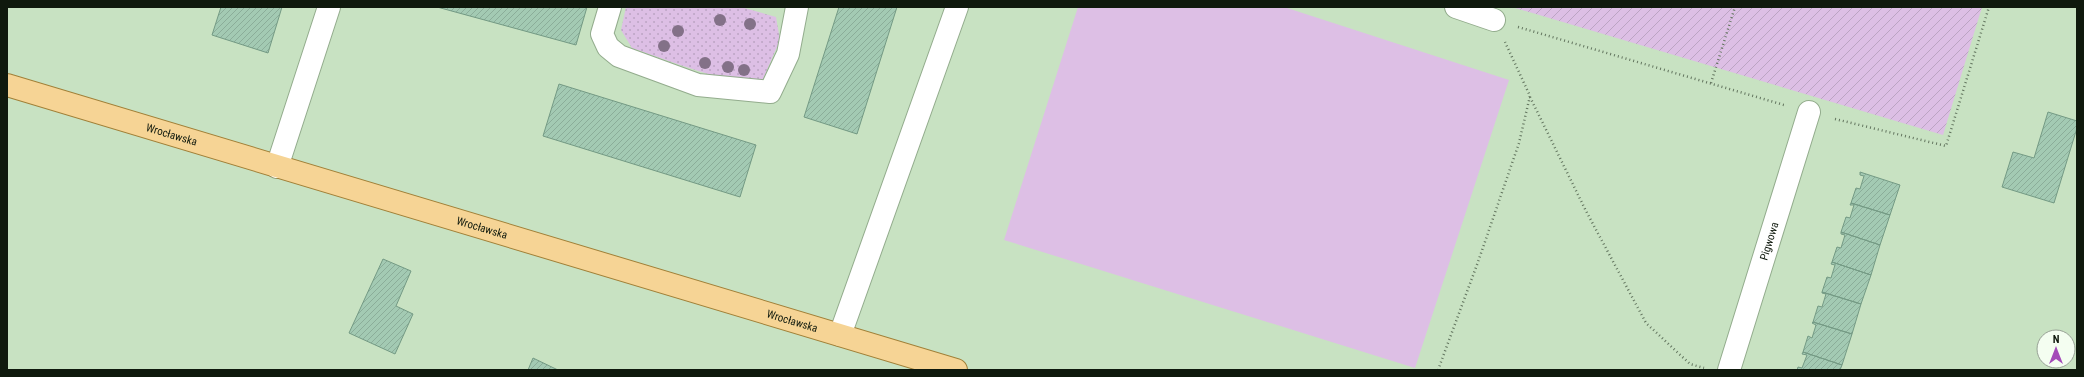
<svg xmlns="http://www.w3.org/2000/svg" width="2084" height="377" font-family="'Roboto Condensed',sans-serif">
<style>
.grass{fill:url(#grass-dots)}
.garden{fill:url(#garden-furrows)}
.pitch{fill:#ddbfe5}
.building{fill:url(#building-hatch);stroke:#749a84}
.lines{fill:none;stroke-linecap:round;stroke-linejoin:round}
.minor-casing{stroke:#93ac8d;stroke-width:24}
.major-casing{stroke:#a18038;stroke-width:24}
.path{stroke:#63755f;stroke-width:2.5;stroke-dasharray:1 3;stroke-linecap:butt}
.minor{stroke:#fff;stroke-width:22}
.major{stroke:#f6d495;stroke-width:22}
.tree{fill:#837188}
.labels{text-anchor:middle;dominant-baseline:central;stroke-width:3.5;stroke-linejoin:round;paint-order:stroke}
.street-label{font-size:11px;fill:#0f190d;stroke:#f4fef1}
</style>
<defs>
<pattern id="grass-dots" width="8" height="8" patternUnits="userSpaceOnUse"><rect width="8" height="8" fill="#ddbfe5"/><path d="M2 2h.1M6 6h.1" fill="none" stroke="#bca4c3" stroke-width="1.8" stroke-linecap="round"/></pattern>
<pattern id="garden-furrows" width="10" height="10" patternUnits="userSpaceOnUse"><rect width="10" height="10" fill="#ddbfe5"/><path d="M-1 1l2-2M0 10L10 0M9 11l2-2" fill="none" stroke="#bca4c3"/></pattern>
<pattern id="building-hatch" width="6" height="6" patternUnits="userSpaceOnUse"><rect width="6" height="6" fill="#a3cab3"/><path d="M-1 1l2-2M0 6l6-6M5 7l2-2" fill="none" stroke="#8bad99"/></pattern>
</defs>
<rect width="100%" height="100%" fill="#c8e2c2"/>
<path class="grass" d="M626,7H741L776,17L780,40L763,79L733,82L680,65L632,48L621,30Z"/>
<path class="garden" d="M1512,7H1982L1943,135Z"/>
<path class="pitch" d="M1078,7H1284L1509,80L1415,368L1004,240Z"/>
<path class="building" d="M221,7H282L268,53L212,35Z
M437,7H587L576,45Z
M839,7H897L857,134L804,117Z
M559,84L756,145L740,197L543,136Z
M2048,112L2077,121V128L2054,203L2002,187L2013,152L2034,158Z
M1860,172L1900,185L1890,215L1851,203L1856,188L1860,189L1864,176L1860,175Z
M1851,203L1890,215L1880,245L1841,232L1846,217L1850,218L1854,205H1850Z
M1841,232L1880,245L1871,275L1832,262L1837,247L1841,248L1845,235L1841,234Z
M383,259L411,271L396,306L413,314L395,354L349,333Z
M1832,262L1871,275L1861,304L1822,292L1827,277L1831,278L1835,265L1831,264Z
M1822,292L1861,304L1852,334L1813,322L1818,306L1822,307L1826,294L1822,293Z
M1813,322L1852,334L1842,365L1803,352L1808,336L1812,338L1816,325L1812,323Z
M1803,352L1842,365L1840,370H1797L1798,367L1802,368L1807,355L1802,354Z
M533,358L558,370H528Z"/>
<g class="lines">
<g class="minor-casing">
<g id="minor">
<path d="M610,7L602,34L608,47L619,56L698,85L770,92L788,54L797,7"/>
<path d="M1456,7L1494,20"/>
<path d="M277,167L329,7"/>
<path d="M840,335L957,7"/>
<path id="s1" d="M1729,370L1809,112"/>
</g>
</g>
<g class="major-casing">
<g id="major">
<path id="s2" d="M7,85L956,370"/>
</g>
</g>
<path class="path" d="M1518,27L1784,105
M1711,83L1735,7
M1530,97L1586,211L1646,323L1690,364L1704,368
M1835,119L1946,146L1989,7
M1438,370L1478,262L1519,143L1530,96L1505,42"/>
<use href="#minor" class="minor"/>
<use href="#major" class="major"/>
</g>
<g class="tree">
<circle cx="720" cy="20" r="6"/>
<circle cx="750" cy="24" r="6"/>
<circle cx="678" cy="31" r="6"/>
<circle cx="664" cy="46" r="6"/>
<circle cx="705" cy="63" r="6"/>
<circle cx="728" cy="67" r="6"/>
<circle cx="744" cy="70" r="6"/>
</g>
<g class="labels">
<g class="street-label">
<text stroke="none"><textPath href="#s2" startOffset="172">Wrocławska</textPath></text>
<text stroke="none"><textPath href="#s2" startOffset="496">Wrocławska</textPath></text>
<text stroke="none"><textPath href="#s1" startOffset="135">Pigwowa</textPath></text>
<text stroke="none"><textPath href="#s2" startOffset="820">Wrocławska</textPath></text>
</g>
</g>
<rect width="2084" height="377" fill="none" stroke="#0f190d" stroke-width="16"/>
<g transform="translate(2056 349)"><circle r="19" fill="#f4fef1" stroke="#98a296"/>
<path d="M0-3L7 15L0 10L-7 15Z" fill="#a34bb8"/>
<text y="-6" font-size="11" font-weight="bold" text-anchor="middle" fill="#0f190d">N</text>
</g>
</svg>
